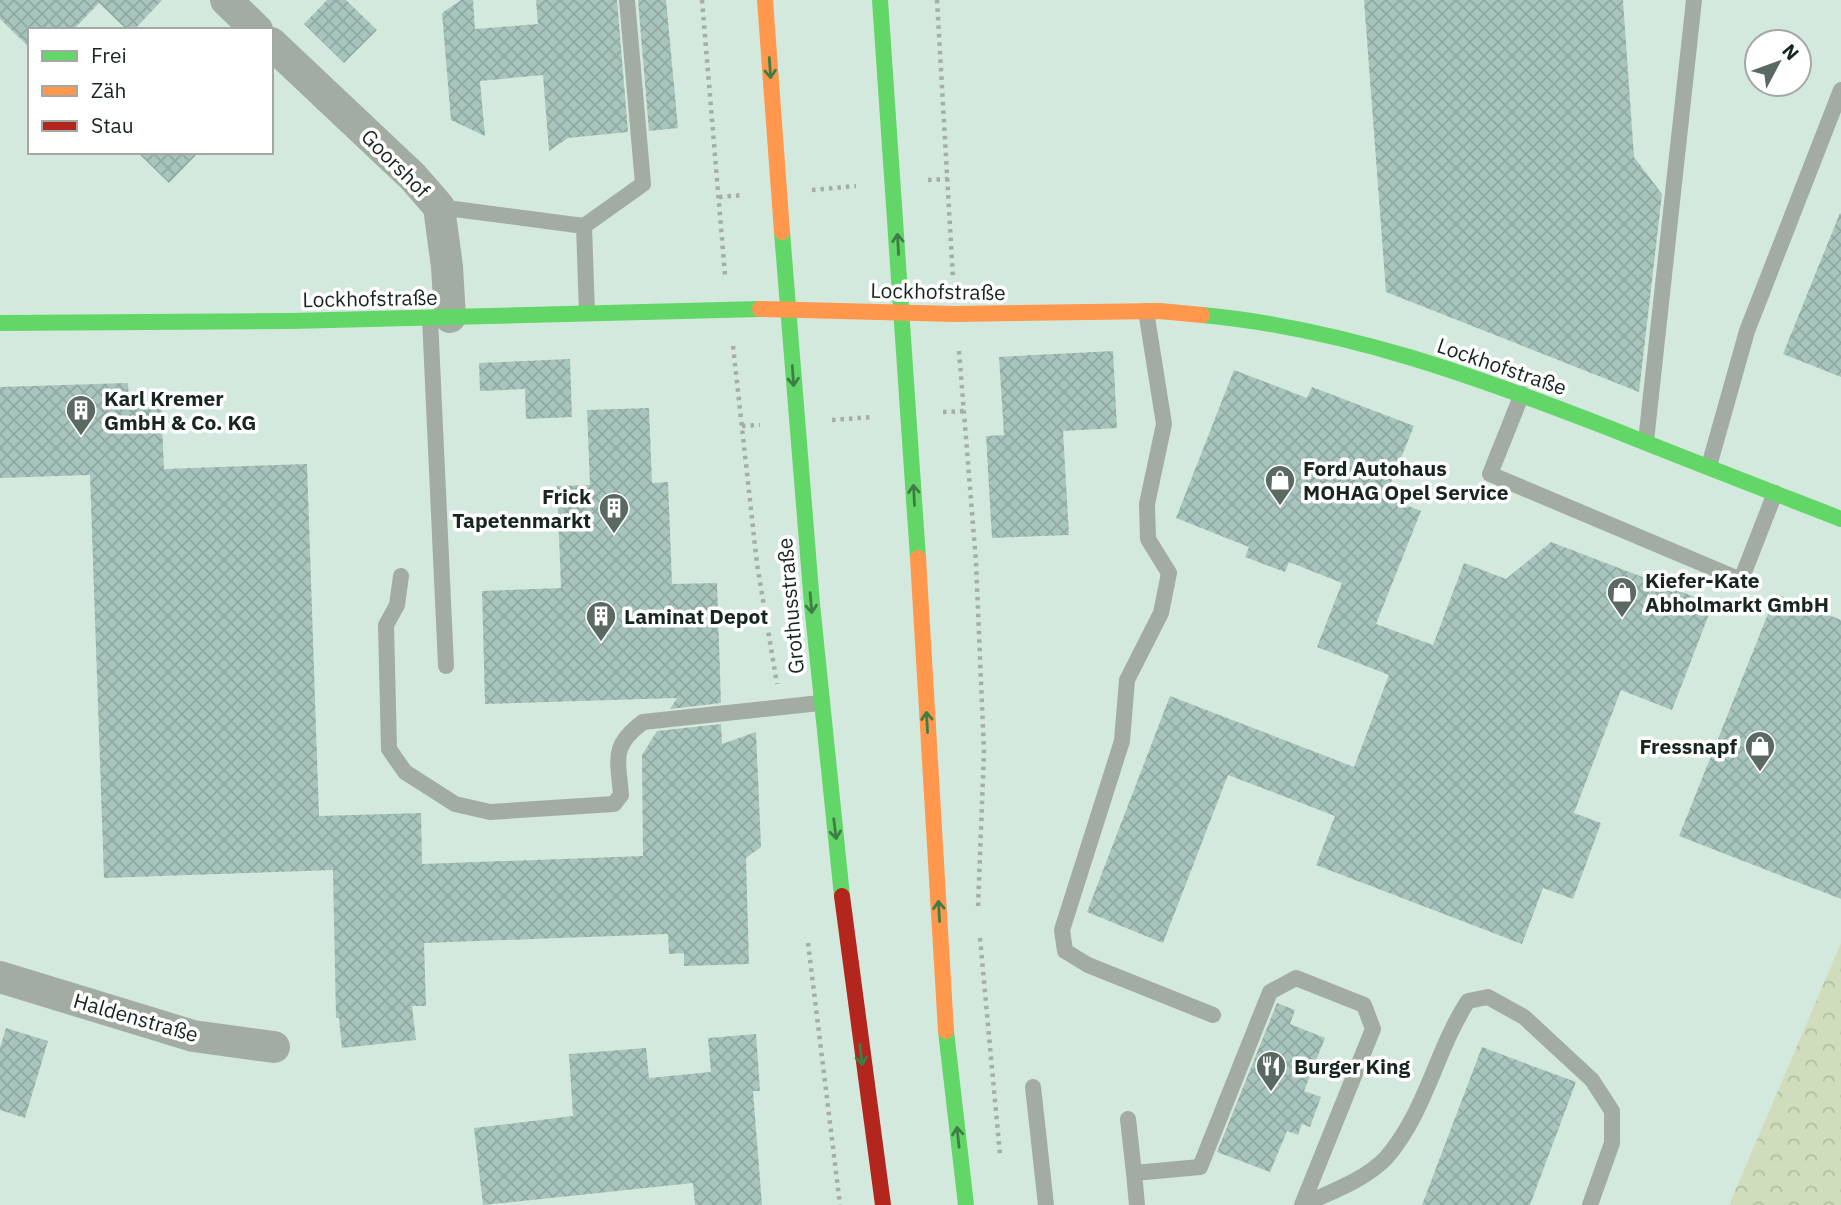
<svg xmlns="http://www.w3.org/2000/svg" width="1841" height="1205" font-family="'IBM Plex Sans',sans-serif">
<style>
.forest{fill:url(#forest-crowns)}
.building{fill:url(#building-cross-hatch)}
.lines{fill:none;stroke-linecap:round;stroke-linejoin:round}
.path{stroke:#a4aea5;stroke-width:4.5;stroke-dasharray:3.5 5;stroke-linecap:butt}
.lane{stroke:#a3aca2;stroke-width:16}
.street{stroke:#a3aca2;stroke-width:32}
.fast{stroke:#63d668;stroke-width:16}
.slow{stroke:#ff974d;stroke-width:16}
.jam{stroke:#b3261e;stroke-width:16}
.oneway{stroke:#3e7e44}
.labels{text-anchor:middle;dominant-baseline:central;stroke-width:7;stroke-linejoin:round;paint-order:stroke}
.street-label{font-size:21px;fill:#18261f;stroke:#fff}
.poi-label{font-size:21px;font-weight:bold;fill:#18261f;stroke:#fff;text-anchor:start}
</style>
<defs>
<pattern id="forest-crowns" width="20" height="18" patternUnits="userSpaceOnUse" patternTransform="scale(1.75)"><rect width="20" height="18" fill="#cfddbd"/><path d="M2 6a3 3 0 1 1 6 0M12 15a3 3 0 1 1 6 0" fill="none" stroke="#b1bea2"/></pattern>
<pattern id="building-cross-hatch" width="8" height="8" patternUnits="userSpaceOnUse" patternTransform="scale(1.75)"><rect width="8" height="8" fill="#a8c5bd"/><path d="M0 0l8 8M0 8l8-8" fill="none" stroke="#90a9a2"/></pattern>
</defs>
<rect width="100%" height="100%" fill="#d4e9dd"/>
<path class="forest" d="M1841,943V1205H1729Z"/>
<path class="building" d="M0,0H162L134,30H127L99,3L73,30H30V48L0,19Z
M327,0H346L377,30L344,63L304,24Z
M461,0H473L475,29L538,24L536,0H617L628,132L568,138L549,151L543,75L480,81L485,136L451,120L442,13Z
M638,0H666L678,128L649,131Z
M1364,0H1623L1634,157L1662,194L1639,392L1386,292Z
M137,152H199L169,183Z
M1840,213L1841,214V377L1783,354Z
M1113,351L1117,428L1063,431L1069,535L992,538L986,436L1004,435L999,357Z
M570,359L572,417L526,419L525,389L480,391L479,363Z
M1234,370L1307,398L1312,387L1414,426L1385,497L1421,511L1376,624L1433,645L1464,563L1506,579L1551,542L1713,604L1672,710L1621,690L1574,813L1601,823L1573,899L1543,888L1522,944L1316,865L1335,816L1228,775L1163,943L1087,912L1170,696L1354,767L1389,675L1317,647L1342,583L1289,562L1285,572L1245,557L1249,547L1176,518Z
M128,383L129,405L161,404L164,469L307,464L319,816L421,813L422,864L643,856L642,755L657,731L721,724L722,744L756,732L761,847L746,858L749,964L684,966V953L669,954L668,934L424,943L426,1006H412L416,1040L342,1048L339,1018H336L333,870L104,878L90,475L0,478V387Z
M649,408L652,483L668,482L672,584L717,583L721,703L670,709L677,698L485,704L482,591L561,588L557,486L590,485L587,410Z
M1776,594L1841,620V899L1679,836Z
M1277,1003L1295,1010L1290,1024L1325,1038L1304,1091L1321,1097L1310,1127L1302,1124L1298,1135L1287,1131L1270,1172L1217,1152Z
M6,1028L48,1041L25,1118L0,1110V1048Z
M756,1034L760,1091H753L762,1205H695L693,1183L483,1205L474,1128L573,1116L569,1054L646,1048L649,1078L711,1072L708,1038Z
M1482,1047L1576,1082L1530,1205H1422Z"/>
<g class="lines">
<path class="path" d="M702,0L725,275
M937,0L953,279
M928,180L948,179
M812,190L856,186
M719,197L744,195
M733,346L757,564L777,684
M959,351L976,562L984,752L978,908
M943,412L964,411
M832,420L872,417
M742,426L760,425
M980,938L1000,1155
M808,943L840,1205"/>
<path class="lane" d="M439,207L584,226
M1146,311L1164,424L1147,504L1148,539L1169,573L1161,613L1127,680L1122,741L1062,930L1065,951L1088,965L1213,1015
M587,313L584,226L643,184L627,0
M430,318L446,666
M1522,394L1490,474L1741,580L1775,493
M1646,441L1694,0
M1709,466L1747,331L1841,90
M401,576L397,605L386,625L389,749L405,772L455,804L490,812L614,804L621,795C618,758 611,746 643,722L820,703
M1033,1087L1046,1205
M1128,1119L1134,1173L1200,1167L1270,992L1296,978L1364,1005L1373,1029L1302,1205
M1134,1173L1137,1205
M1302,1205C1329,1193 1365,1180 1386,1158C1426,1112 1436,1050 1468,1001L1488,997L1524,1017L1592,1080L1612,1111V1143L1590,1205"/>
<path class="street" d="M226,0L257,30
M271,43L413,177L439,207L447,267L450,317
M0,977L193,1036L274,1047"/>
<path class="fast" d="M880,0L918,558
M782,232L812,604L842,896
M1202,315C1344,328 1478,377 1609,428C1686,459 1764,489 1841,519
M0,323L291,321L760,309
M946,1031L966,1205"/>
<path class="slow" d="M765,0L782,232
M760,309L955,314L1160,311L1202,315
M918,558L946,1031"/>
<path class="jam" d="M842,896L883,1205"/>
</g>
<defs><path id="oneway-shaft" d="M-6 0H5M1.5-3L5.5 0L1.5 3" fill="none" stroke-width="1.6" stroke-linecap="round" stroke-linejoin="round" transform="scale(1.75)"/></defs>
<g class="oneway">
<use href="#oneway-shaft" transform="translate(770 68) rotate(86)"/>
<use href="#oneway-shaft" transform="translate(898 244) rotate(-93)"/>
<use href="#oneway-shaft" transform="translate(793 376) rotate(86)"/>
<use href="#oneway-shaft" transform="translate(914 495) rotate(-93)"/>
<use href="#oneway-shaft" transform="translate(811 603) rotate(85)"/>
<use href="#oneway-shaft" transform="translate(927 722) rotate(-93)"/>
<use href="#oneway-shaft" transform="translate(835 829) rotate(83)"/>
<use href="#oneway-shaft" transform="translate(939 911) rotate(-93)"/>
<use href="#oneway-shaft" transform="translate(861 1055) rotate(83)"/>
<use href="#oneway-shaft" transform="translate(958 1137) rotate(-96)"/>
</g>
<defs>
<g id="building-pin" transform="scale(1.575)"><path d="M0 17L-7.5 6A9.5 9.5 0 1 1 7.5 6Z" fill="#5a6a62" stroke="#fff"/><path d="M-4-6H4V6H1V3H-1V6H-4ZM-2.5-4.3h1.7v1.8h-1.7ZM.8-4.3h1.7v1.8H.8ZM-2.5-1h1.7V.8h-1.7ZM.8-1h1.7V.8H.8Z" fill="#fff"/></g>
<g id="shop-pin" transform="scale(1.575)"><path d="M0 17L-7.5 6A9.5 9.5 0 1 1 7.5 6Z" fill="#5a6a62" stroke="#fff"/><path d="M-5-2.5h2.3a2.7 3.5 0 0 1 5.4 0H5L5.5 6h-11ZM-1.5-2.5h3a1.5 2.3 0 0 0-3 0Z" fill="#fff"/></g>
<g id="restaurant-pin" transform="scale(1.575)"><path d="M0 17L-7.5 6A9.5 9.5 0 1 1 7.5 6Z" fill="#5a6a62" stroke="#fff"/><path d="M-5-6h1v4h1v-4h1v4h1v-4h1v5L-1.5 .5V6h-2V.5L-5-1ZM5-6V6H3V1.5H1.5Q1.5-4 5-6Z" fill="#fff"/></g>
</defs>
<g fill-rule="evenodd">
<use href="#building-pin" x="81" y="410"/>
<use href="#shop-pin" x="1280" y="480"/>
<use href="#building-pin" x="614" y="508"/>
<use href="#shop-pin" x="1622" y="592"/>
<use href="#building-pin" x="601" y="616"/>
<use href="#shop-pin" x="1760" y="746"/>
<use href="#restaurant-pin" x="1271" y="1066"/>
</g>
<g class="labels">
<g class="street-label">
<text transform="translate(396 163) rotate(45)">Goorshof</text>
<text transform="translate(938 291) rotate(1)">Lockhofstraße</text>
<text transform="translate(370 298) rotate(-1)">Lockhofstraße</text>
<text transform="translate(1502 366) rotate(19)">Lockhofstraße</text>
<text transform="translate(790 606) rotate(-95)">Grothusstraße</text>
<text transform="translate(136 1017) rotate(16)">Haldenstraße</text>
</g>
<g class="poi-label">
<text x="104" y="398">Karl Kremer<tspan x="104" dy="24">GmbH &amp; Co. KG</tspan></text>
<text x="1303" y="468">Ford Autohaus<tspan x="1303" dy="24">MOHAG Opel Service</tspan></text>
<text x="591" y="496" text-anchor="end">Frick<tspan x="591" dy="24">Tapetenmarkt</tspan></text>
<text x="1645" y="580">Kiefer-Kate<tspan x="1645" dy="24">Abholmarkt GmbH</tspan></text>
<text x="624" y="616">Laminat Depot</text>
<text x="1737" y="746" text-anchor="end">Fressnapf</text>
<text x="1294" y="1066">Burger King</text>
</g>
</g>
<rect x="28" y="28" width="245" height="126" fill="#ffffff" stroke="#a3a8a5" stroke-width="2"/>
<rect x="42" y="51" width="35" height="10" fill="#63d668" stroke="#a3a8a5" stroke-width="2"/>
<text x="91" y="63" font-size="21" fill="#18261f">Frei</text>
<rect x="42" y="86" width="35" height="10" fill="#ff974d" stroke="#a3a8a5" stroke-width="2"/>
<text x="91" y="98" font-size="21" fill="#18261f">Zäh</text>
<rect x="42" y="121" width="35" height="10" fill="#b3261e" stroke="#a3a8a5" stroke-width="2"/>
<text x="91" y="133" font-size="21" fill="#18261f">Stau</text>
<g transform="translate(1778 63) rotate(49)"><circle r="33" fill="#ffffff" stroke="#a3a8a5" stroke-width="2"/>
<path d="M0-5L12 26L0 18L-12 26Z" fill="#5a6a62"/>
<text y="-10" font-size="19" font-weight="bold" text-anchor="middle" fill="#18261f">N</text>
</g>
</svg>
